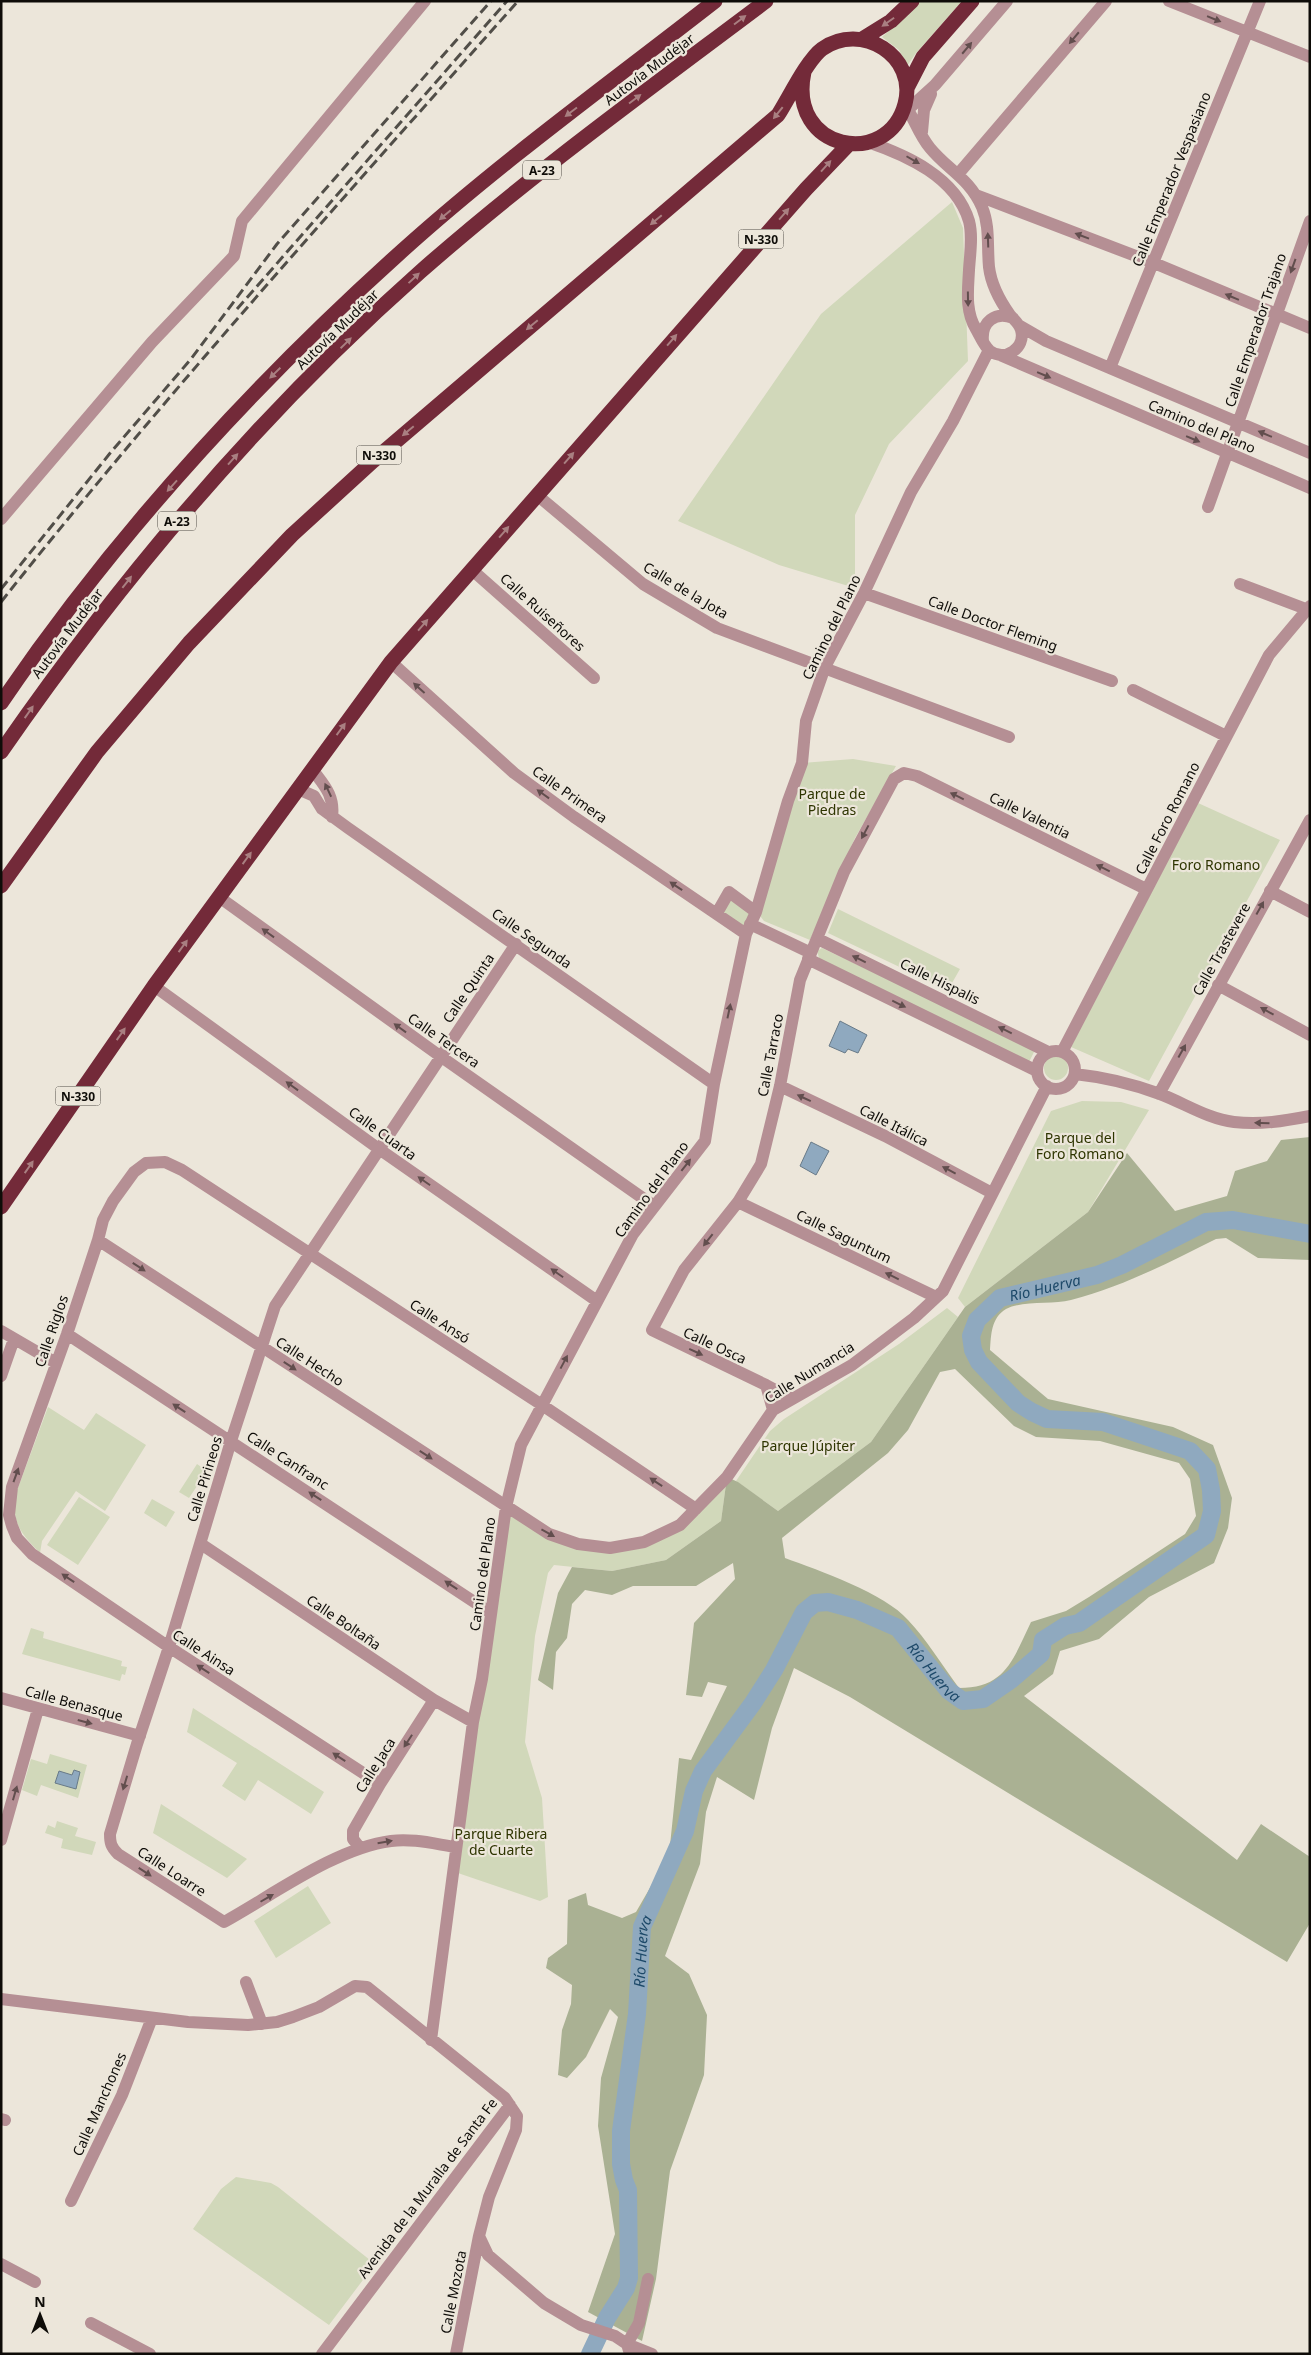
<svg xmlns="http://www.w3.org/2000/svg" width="1311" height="2355" font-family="'Noto Sans',sans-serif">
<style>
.green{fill:#d1d8ba}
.forest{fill:#aab193;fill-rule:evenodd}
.water{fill:#8fa9bf;stroke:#687a88}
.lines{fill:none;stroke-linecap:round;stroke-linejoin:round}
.river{stroke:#8fa9bf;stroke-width:18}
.minor{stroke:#b58f94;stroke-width:12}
.highway{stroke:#732a39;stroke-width:15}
.rail{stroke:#514e48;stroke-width:3;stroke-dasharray:10 5;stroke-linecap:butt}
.oneway{fill:#624e4e}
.oneway2{fill:#a97f81}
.labels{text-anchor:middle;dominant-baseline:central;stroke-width:4.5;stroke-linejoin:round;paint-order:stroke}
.shield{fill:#ece6da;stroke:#514d47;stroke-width:1}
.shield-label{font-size:12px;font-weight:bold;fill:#0e0c08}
.street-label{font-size:14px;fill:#0e0c08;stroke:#ece6da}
.park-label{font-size:14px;fill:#2e3500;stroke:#ece6da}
.water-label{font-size:15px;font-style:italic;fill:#1d4969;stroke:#ece6da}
</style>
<rect width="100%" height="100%" fill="#ece6da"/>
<path class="green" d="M921,1H962L916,53L907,66L899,50L882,37Z
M952,202L963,228L968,361L889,444L855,515V588L779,565L678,521L821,314Z
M853,759L896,766L855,838L810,940L764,921L757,912L802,763Z
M1198,803L1280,840L1149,1081L1071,1047Z
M730,894L753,913L745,929L717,913Z
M838,909L960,969L948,990L828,933Z
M822,948L1031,1047L1034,1052L1029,1062L820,961L817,951Z
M1044 1068a12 12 0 1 1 24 0a12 12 0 1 1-24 0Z
M1082,1101L1121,1102L1149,1110L1088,1212L965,1307L958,1298L1051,1111Z
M947,1308L958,1317L871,1442L778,1511L736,1481L770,1431L784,1419L899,1344Z
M48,1407L84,1430L96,1413L146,1445L105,1511L76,1491L42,1541L40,1553C22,1534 12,1525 15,1496Z
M197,1464L207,1471L189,1498L179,1492Z
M727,1477L721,1521L666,1560L612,1571L554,1565L548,1573L535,1636L525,1742L542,1798L548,1897L540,1901L452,1871L506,1507L522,1518L594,1547L664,1534Z
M79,1497L110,1517L78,1565L47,1545Z
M152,1499L175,1512L166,1527L144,1513Z
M31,1628L44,1632L43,1638L122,1661L121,1666L127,1667L125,1675L122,1674L120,1681L22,1654Z
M193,1708L324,1792L311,1814L258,1780L245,1801L222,1786L237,1763L187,1732Z
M50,1754L87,1765L78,1798L41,1785L37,1796L22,1790L31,1759L47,1764Z
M161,1804L247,1859L227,1878L153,1833Z
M57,1821L78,1828L75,1836L96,1842L92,1855L61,1848L63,1839L45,1833L48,1825L55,1828Z
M308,1886L331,1923L276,1958L254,1921Z
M236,2177L271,2183L278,2187L375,2264L329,2325L193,2229L221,2189Z"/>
<path class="forest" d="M1310,1137V1260L1258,1258L1226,1238L1216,1239C1168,1263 1124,1286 1071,1300C1052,1305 1024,1300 1006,1309C991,1318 991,1335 990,1350L1048,1399L1173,1427L1213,1445L1232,1498L1228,1528L1214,1563L1149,1597L1099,1639L1060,1651L1053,1674L1024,1696L1237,1860L1261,1824L1310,1857V1923L1287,1962L850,1697L794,1668L772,1728L754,1800L717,1777L706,1812L700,1864L665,1956L689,1974L707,2015L704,2075L670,2171L656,2279L642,2341L588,2312L615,2234L598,2126L601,2078L618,2017L610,2009L586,2057L567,2078L558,2075L562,2030L571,2004L572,1985L546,1968L548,1958L567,1944L568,1900L586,1893L588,1905L622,1918L636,1912L669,1855L679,1758L691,1760L727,1686L708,1682L702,1697L686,1695L694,1623L735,1579L733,1563L696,1586H633L612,1595L585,1590L572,1604L567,1638L556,1652L553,1690L538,1680L558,1593L572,1567L612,1571L666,1560L721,1521L727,1477L738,1482L778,1511L871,1442L965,1307L1088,1212L1127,1153L1175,1211L1227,1196L1235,1171L1267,1161L1281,1140ZM955,1369L1014,1426L1036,1437L1100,1441L1179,1463L1190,1479L1196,1516L1185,1534L1089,1597L1066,1611L1031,1622C1013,1659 1006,1688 959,1688C942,1665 927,1640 908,1620C886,1594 818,1570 785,1558L782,1538L888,1453L908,1430L940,1372Z"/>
<path class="water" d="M840,1021L867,1035L858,1053L848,1049L845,1053L829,1046Z
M811,1142L829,1151L816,1175L800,1166Z
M74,1770L80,1772L76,1789L55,1783L59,1771L72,1775Z"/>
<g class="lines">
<path class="river" id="s1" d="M590,2354L607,2318L626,2288L629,2278L628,2190L624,2180L621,2164V2131L637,2014L642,1927L685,1831L694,1791L703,1771L753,1703L774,1670L804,1612L815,1603L828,1602L857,1610L898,1628L949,1691L963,1701L983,1699L1012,1679L1041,1654L1043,1640L1065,1626L1079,1623L1206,1535L1212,1511L1211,1490L1207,1469L1190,1451L1103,1422L1047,1419L1032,1412L1018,1403L979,1362L973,1350L971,1336L977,1320L1000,1298L1097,1275L1122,1265L1206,1222L1233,1220L1310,1234"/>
<path class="minor" d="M1169,1L1310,57
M903,114L935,85L1007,1
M922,132L924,110L931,94
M868,142C906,155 956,177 969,221C973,236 970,254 969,270C968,290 965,311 976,329C980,336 984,346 990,351C1005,362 1026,348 1021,330C1019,323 1014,320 1010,315C1000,301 991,284 989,267C987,246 990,226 982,207C969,178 948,170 930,148C919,135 914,118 905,105
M959,173L1106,1
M976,195L1154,263L1310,328
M1020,326L1046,341L1310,453
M983,341C981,322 995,311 1013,318
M1000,355L1310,488
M1110,368L1260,1
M537,495L643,584L717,628L1009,737
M1208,507L1310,221
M1,519L152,342L234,256L242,221L425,1
M471,569L594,678
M1240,584L1306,609
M864,593L1112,681
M391,662L514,773L574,817L746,934
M1133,690L1226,736
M312,769C323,784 335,795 332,817
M298,789L314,796L322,809L348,828L714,1084
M1270,891L1310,912
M219,897L440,1056L654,1206
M717,913L729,892L756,912
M750,924L811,953
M818,939L1048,1052
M808,959L1037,1071
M1218,985L1310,1035
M154,986L379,1149L597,1301
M1037 1070a19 19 0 1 1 38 0a19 19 0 1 1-38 0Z
M1062,1052L1269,655L1310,606
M1075,1074C1103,1077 1133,1084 1160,1094C1184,1103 1208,1119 1234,1122C1261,1125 1284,1121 1310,1116
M780,1086L885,1136L992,1193
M1159,1094L1310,820
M738,1202L936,1297
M98,1240L549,1534L578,1544L610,1548L644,1542L680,1525L727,1477L773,1410L852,1365L914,1318L943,1291L1047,1086
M1,1331L56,1363
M67,1334L491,1613
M1,1376L14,1339
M766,1385L792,1399
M773,1410L766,1385L652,1330L684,1270L738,1202L761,1164L780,1086L800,980L844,872L894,779L904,773L917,776L1146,889
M201,1544L434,1700L473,1722
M1,1698L140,1736
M380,1784L169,1647L32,1554L17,1538L12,1526L9,1515L12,1487L67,1334L98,1240L103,1220L113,1201L134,1172L146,1163L165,1162L182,1170L542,1405L696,1509
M1,1840L38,1709
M456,1847C435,1844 412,1838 391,1841C336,1848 273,1895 224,1922L118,1854C111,1847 110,1843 110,1834L137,1744L169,1647L231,1441L275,1306L516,944
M360,1848L353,1839V1831L380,1784L434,1700
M246,1982L262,2024
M1,1999L188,2022L248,2025L277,2022L293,2017L319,2007L355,1986L367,1987L505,2098L517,2116L516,2130L489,2197L479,2236L488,2255L544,2303L581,2325L615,2336L627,2344L630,2354
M431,2040L473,1722L482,1679L506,1507L521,1445L633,1234L705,1141L714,1084L746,934L756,912L788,801L802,763L806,721L825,667L864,593L911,492L953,421L989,350
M1,2119L5,2120
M71,2201L122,2095L152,2018
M1,2264L35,2282
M91,2323L150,2354
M627,2344L639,2323L648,2279
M627,2344L652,2354
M322,2354L510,2105
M456,2354L479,2236"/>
<path class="highway" d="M862,39L891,21L912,1
M907,88L923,57L972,1
M1,703C114,537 254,384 403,250C502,161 610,83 715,1
M1,752C122,577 261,413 420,272C530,175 649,89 766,1
M1,886L97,752L189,643L292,535L373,461L778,115C789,98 807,60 822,49C861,21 918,56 905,104C888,169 787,151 804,72
M1,1207L154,986L391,662L806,189L849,144"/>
<path class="rail" d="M237,309L507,1
M1,589L111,452L191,359L277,244L491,1
M1,602C165,395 343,199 518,1"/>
</g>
<defs><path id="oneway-solid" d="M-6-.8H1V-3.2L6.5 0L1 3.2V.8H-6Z" transform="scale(1.25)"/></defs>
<g class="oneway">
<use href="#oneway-solid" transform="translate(1214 19) rotate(22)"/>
<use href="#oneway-solid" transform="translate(1074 38) rotate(130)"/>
<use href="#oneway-solid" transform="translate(967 48) rotate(-50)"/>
<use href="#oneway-solid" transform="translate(913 160) rotate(30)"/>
<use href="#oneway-solid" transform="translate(1082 236) rotate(-159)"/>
<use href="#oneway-solid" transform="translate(988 240) rotate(-92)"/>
<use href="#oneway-solid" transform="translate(1293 266) rotate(110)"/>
<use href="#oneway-solid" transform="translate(1232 297) rotate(-157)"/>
<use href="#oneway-solid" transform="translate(968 299) rotate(89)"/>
<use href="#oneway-solid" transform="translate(1044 375) rotate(23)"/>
<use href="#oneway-solid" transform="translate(1265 434) rotate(-157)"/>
<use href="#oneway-solid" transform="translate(1193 439) rotate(23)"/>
<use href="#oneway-solid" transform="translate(419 688) rotate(-138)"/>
<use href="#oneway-solid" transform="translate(328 790) rotate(-115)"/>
<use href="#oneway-solid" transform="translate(543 794) rotate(-144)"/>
<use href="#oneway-solid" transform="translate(957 796) rotate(-154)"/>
<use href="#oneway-solid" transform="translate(865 832) rotate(118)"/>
<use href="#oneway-solid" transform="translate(1103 868) rotate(-154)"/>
<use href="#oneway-solid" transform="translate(676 886) rotate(-146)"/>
<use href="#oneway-solid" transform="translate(1260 908) rotate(-61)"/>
<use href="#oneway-solid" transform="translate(268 933) rotate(-144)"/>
<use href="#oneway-solid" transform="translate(859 959) rotate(-154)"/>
<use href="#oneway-solid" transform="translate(899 1004) rotate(26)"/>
<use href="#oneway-solid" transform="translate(729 1011) rotate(-78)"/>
<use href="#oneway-solid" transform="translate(1267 1011) rotate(-151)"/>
<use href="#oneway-solid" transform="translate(400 1028) rotate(-144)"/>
<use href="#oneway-solid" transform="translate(1005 1030) rotate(-154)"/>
<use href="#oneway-solid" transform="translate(1182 1051) rotate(-61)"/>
<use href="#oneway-solid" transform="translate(292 1086) rotate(-144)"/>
<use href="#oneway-solid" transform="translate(804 1098) rotate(-155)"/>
<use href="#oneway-solid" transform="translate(1262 1123) rotate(-178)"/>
<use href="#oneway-solid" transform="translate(686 1165) rotate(-52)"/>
<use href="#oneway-solid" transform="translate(949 1170) rotate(-152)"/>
<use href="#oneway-solid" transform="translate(424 1181) rotate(-145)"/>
<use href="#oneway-solid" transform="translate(708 1240) rotate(128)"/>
<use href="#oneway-solid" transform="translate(139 1267) rotate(33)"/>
<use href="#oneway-solid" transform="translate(557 1273) rotate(-145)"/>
<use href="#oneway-solid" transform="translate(892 1276) rotate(-154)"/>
<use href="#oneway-solid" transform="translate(696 1352) rotate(25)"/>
<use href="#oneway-solid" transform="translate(564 1362) rotate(-62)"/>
<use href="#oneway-solid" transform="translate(290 1366) rotate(33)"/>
<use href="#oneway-solid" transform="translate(179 1408) rotate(-147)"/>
<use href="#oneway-solid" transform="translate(426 1455) rotate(33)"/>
<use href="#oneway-solid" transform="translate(16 1475) rotate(-70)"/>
<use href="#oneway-solid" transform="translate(656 1482) rotate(-146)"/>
<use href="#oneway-solid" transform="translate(315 1496) rotate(-147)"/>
<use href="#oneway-solid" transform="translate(548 1533) rotate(29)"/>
<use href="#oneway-solid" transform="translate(68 1578) rotate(-146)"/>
<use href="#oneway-solid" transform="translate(451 1585) rotate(-147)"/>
<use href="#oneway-solid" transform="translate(203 1669) rotate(-147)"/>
<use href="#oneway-solid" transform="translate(85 1722) rotate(15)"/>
<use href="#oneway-solid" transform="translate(408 1741) rotate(123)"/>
<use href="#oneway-solid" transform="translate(339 1757) rotate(-147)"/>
<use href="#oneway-solid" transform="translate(125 1783) rotate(107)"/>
<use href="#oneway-solid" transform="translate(15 1793) rotate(-74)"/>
<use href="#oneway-solid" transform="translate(385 1842) rotate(-10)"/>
<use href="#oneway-solid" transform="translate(145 1872) rotate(33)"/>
<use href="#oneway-solid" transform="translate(267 1898) rotate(-30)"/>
</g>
<g class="oneway2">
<use href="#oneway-solid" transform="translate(740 20) rotate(-37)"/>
<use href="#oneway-solid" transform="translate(888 22) rotate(145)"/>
<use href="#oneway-solid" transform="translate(635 99) rotate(-37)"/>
<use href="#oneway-solid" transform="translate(571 112) rotate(143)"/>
<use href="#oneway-solid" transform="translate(778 113) rotate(129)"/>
<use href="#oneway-solid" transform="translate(826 166) rotate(-48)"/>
<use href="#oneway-solid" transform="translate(784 214) rotate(-49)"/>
<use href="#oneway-solid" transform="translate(445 215) rotate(140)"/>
<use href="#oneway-solid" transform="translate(656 220) rotate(140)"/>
<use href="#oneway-solid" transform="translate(414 278) rotate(-43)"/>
<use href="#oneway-solid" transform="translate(532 325) rotate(140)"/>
<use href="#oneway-solid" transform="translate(672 340) rotate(-49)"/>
<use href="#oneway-solid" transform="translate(346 343) rotate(-44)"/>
<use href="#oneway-solid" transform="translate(275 373) rotate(136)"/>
<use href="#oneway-solid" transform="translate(408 431) rotate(140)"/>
<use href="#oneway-solid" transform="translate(569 458) rotate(-49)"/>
<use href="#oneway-solid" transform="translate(233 459) rotate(-48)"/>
<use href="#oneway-solid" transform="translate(172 486) rotate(132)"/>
<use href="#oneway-solid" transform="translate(504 532) rotate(-49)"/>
<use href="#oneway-solid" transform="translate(127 582) rotate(-52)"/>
<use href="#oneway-solid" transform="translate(423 625) rotate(-49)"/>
<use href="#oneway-solid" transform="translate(29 712) rotate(-55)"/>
<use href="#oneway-solid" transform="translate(341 729) rotate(-54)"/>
<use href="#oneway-solid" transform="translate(247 858) rotate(-54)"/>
<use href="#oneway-solid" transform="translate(183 946) rotate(-54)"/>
<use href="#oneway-solid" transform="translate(121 1034) rotate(-55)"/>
<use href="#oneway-solid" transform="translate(29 1167) rotate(-55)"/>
</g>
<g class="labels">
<g class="shield">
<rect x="523" y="160.5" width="38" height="19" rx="4"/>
<rect x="738.5" y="229.5" width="45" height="19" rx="4"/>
<rect x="356.5" y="445.5" width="45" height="19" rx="4"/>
<rect x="158" y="511.5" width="38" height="19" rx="4"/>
<rect x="55.5" y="1086.5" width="45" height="19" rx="4"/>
</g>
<g class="shield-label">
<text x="542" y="170">A-23</text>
<text x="761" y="239">N-330</text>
<text x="379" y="455">N-330</text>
<text x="177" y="521">A-23</text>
<text x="78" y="1096">N-330</text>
</g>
<g class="street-label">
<text transform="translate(649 69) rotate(-37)">Autovía Mudéjar</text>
<text transform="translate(1171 179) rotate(-68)">Calle Emperador Vespasiano</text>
<text transform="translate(337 329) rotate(-44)">Autovía Mudéjar</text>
<text transform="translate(1255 330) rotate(-71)">Calle Emperador Trajano</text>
<text transform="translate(1202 426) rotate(23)">Camino del Plano</text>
<text transform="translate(686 590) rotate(31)">Calle de la Jota</text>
<text transform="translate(543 612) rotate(42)">Calle Ruiseñores</text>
<text transform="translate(993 623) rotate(20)">Calle Doctor Fleming</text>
<text transform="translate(831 627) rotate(-64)">Camino del Plano</text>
<text transform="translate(67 633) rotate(-53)">Autovía Mudéjar</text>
<text transform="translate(570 794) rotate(35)">Calle Primera</text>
<text transform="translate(1030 815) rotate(26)">Calle Valentia</text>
<text transform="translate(1167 818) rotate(-63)">Calle Foro Romano</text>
<text transform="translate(532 938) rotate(35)">Calle Segunda</text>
<text transform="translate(1221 949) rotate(-61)">Calle Trastevere</text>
<text transform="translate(940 981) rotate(26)">Calle Hispalis</text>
<text transform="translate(468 988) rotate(-56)">Calle Quinta</text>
<text transform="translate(444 1040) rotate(35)">Calle Tercera</text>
<text transform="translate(770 1055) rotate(-79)">Calle Tarraco</text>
<text transform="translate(894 1125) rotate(27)">Calle Itálica</text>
<text transform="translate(383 1133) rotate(36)">Calle Cuarta</text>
<text transform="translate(651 1189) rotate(-54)">Camino del Plano</text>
<text transform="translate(844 1236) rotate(26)">Calle Saguntum</text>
<text transform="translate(440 1321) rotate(33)">Calle Ansó</text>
<text transform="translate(51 1331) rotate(-71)">Calle Riglos</text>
<text transform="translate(715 1345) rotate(25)">Calle Osca</text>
<text transform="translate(310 1361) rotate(33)">Calle Hecho</text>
<text transform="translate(809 1372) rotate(-32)">Calle Numancia</text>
<text transform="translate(288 1460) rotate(33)">Calle Canfranc</text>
<text transform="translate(204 1479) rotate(-73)">Calle Pirineos</text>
<text transform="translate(482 1574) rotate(-82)">Camino del Plano</text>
<text transform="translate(344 1622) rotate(34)">Calle Boltaña</text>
<text transform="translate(204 1652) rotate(33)">Calle Ainsa</text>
<text transform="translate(74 1703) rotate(15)">Calle Benasque</text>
<text transform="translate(375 1765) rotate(-58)">Calle Jaca</text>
<text transform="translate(172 1871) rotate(33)">Calle Loarre</text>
<text transform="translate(99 2104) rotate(-66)">Calle Manchones</text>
<text transform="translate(427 2188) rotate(-53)">Avenida de la Muralla de Santa Fe</text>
<text transform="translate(453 2292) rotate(-79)">Calle Mozota</text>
</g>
<g class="park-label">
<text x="832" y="793">Parque de<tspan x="832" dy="16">Piedras</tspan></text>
<text x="1216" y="864">Foro Romano</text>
<text x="1080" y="1137">Parque del<tspan x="1080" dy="16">Foro Romano</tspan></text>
<text x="808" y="1445">Parque Júpiter</text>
<text x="501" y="1833">Parque Ribera<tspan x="501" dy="16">de Cuarte</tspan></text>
</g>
<g class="water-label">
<text stroke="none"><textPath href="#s1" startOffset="1751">Río Huerva</textPath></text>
<text stroke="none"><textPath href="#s1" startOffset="955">Río Huerva</textPath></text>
<text stroke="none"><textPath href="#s1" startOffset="415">Río Huerva</textPath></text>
</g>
</g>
<rect width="1311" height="2355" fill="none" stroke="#0e0c08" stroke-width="5"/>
<g transform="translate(40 2315)" stroke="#ece6da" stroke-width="4" paint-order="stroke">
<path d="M0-4L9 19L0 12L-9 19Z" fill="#0e0c08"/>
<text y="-8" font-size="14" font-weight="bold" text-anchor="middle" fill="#0e0c08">N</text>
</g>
</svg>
